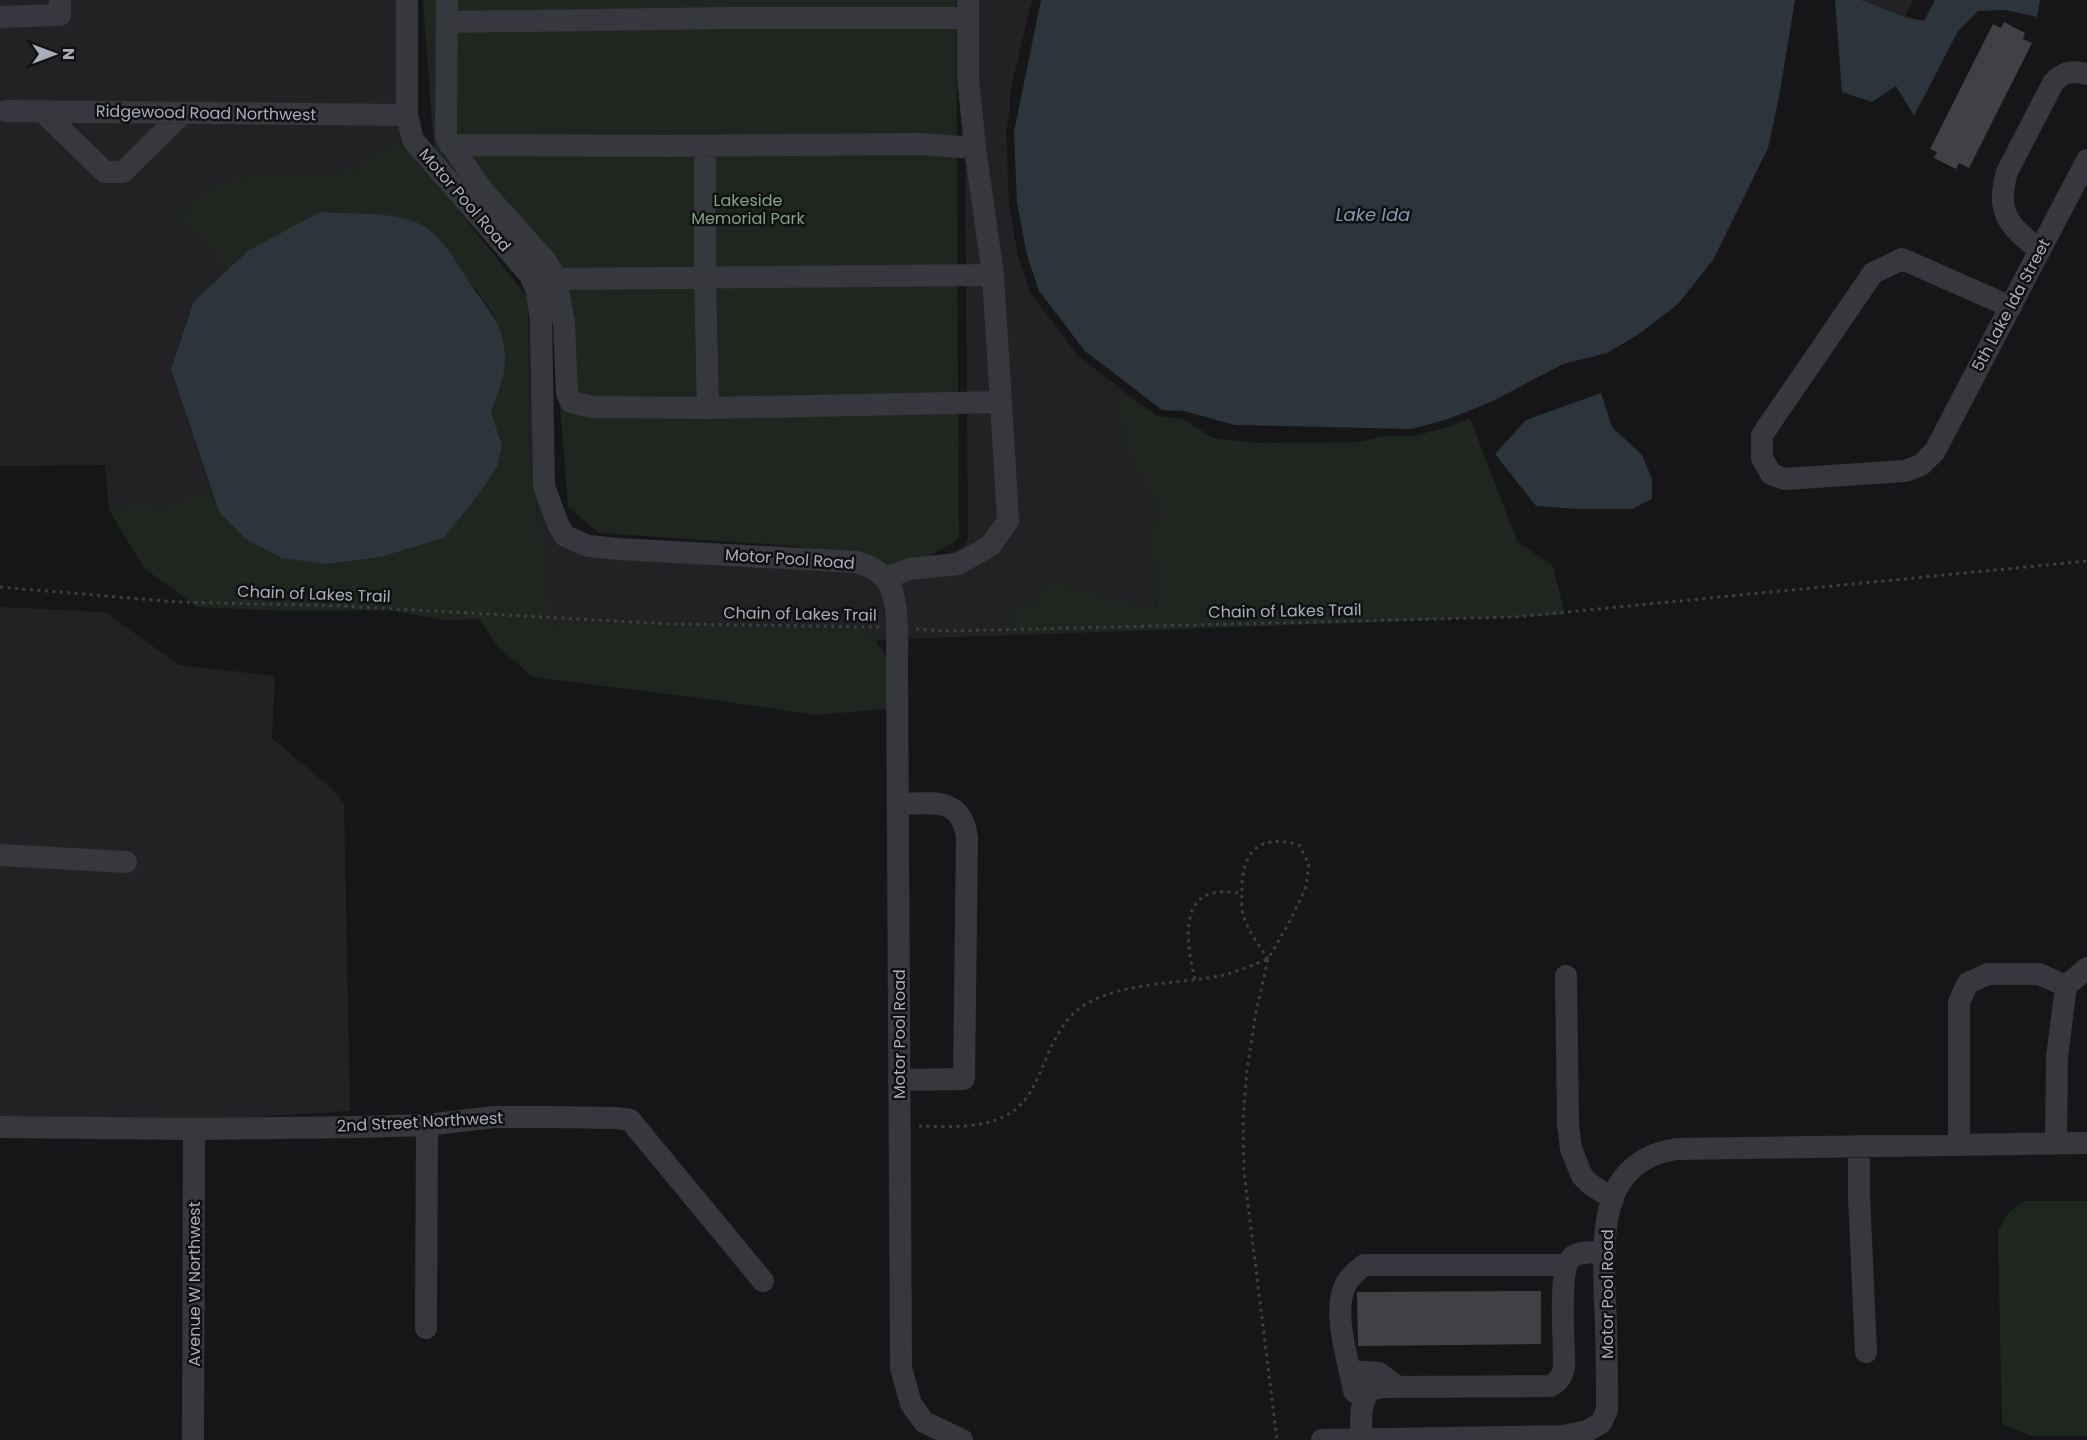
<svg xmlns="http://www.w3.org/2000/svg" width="2087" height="1440" font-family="Poppins,sans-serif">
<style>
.built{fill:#222225}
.green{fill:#1e261f}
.water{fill:#2c353c}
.building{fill:#404145}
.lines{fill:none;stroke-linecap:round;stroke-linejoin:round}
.path{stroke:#3d3f44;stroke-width:3;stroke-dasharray:3 4.5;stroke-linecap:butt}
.minor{stroke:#37383d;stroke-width:22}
.labels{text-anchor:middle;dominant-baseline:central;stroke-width:5;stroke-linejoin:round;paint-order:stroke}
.street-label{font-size:16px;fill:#a8adb8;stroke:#111113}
.park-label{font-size:16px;fill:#7fa381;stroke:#111113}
.water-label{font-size:18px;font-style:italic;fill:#7f9bb3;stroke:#111113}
</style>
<rect width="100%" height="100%" fill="#161618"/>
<path class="built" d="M0,0H397V106L0,102Z
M964,0H1032L1010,92V110L1006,132L1009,204L1018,256L1031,294L1078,356L1130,396L1118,410L1127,432L1132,455L1165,512L1150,532L1161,583L1153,613L1083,593L1060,579L1028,606L1015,610V635L907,639L898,579H906L964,546L968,539Z
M1861,0H1913L1905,17Z
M0,120L399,124L403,140L345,174L312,176L180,214L206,237L227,271L194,301L171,369L212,492L169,506L109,510L105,465L0,466Z
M529,305L531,321L534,486L556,540L854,570L878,584L883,594L887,640L875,641L866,627L550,624L530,454Z
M0,607L105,612L179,665L275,676L272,738L332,789L344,803L350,1111L221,1119L0,1118Z"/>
<path class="green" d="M423,0H956L959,539L901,573L795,546L599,533L568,507L550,278L434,149Z
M403,140L528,298L530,454L550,624L866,627L887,658V709L815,715L722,701L533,677L499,648L479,619L445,620L387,610L290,611L197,607L144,568L109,510L169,506L212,492L219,512L327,564L381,557L444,538L502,445L491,412L505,354L493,313L471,284L377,215L320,212L249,250L227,271L206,237L179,215L212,191L251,174L312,176L345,174Z
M1130,396L1157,416L1183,419L1213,438L1258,443L1359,442L1383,436H1414L1451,426L1470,418L1517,541L1553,566L1565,615L1015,635V610L1028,606L1060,579L1083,593L1154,612L1161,582L1150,532L1165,512L1132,455L1127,432L1118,410Z
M2025,1201H2087V1436H2031L2002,1424L1998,1231L2009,1212Z"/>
<path class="water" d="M1041,0H1795L1779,97L1768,148L1713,260L1678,304L1639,334L1607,353L1563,364L1491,402L1448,419L1412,429L1235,425L1184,411L1162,410L1085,351L1039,291L1027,255L1017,203L1014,132Z
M1835,0H1861L1905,17L1924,21L1935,0H2040L2037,17L2006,10L1978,11L1958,31L1914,116L1896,86L1872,102L1842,92Z
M320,212C347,214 381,212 407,219C438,227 453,257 469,282C486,308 503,321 505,355C506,376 498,393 491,412L502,445L497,467L481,491L444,538L381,557L327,564L281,558L246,539L219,512L171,369L194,301L249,250Z
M1601,393L1612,427L1642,455L1652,479V499L1632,509H1577L1536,506L1495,454L1526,420Z"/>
<path class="building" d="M2004,22L2025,33L2023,39L2032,43L1969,168L1959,163L1956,169L1934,158L1937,152L1930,149L1993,24L2001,28Z
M1541,1291V1344L1358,1346L1357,1292Z"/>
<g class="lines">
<path class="path" d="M0,587L177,602L343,606L669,624L879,627
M916,629L945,631L992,630L1516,617L2087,561
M1268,959C1260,947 1246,928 1243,914C1241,907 1242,898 1242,891C1241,852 1260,833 1299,845L1309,864L1306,887L1291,919L1268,959L1256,1012L1247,1070L1243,1118L1244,1172L1277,1440
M1195,979C1188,952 1177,895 1219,892C1226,891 1235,893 1242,893
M919,1126C959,1127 1008,1131 1031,1091C1039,1077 1045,1060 1052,1045C1061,1028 1069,1014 1086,1004C1124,982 1178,984 1220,976C1236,972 1253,965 1268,959"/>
<path class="minor" d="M407,0V115L413,140L530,275L537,291L541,321L544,486L558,524L565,536L588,546L619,549L857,562C867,565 878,570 885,578C900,594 897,644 897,666L901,1368L911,1404L924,1422L962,1440
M447,0L446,138L484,192L546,261L556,279L564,324L567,393L571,402L592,407L708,408L1001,402L993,275L975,148L968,76V0
M0,17L60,15V0
M448,22L728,18H968
M6,111L407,115
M42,111L105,172H123L183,113
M450,145L669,146L918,144L975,148
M705,146V277L708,408
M2040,250C2009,227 1995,212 2007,172L2053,83C2063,72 2072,70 2087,74
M556,279L993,275
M2011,307L1902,259L1873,273L1762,435V458L1771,474L1785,479L1905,471L1921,465L1935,451L2087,160
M886,578L909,569L958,564L990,546L1008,521L1001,402
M898,804C931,804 961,795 967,837L964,1079L899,1080
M0,855L126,862
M1566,976L1568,1124L1571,1149L1582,1176L1590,1184L1613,1199
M0,1127L194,1129L358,1127L427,1125L494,1117H547L616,1118L630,1120L763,1281
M2056,1143L2057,1057L2066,986L2087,968
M1959,1144V1002L1968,983L1988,974H2039L2066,986
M1859,1146V1196L1866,1352
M426,1328L427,1125
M1350,1371L1379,1373L1398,1387
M1365,1399L1354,1391C1349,1362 1332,1314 1345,1286C1349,1277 1356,1271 1364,1265H1567
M1361,1439C1362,1426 1358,1403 1369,1392C1372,1389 1378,1388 1382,1387L1550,1386C1559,1382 1562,1376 1564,1367C1565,1345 1557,1269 1572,1257C1581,1251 1594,1252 1604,1252
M193,1440L194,1129
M1322,1440L1564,1436L1587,1431L1601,1423L1607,1410C1607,1382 1607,1355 1606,1328C1605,1287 1597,1213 1622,1180C1636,1161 1653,1153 1676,1149L2087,1143"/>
</g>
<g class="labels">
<g class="street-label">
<text transform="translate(206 113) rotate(1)">Ridgewood Road Northwest</text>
<text transform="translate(465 200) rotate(49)">Motor Pool Road</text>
<text transform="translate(2011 305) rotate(-62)">5th Lake Ida Street</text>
<text transform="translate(790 559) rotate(4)">Motor Pool Road</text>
<text transform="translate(314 594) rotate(2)">Chain of Lakes Trail</text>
<text transform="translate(1285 611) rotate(-1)">Chain of Lakes Trail</text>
<text transform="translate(800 614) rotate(1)">Chain of Lakes Trail</text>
<text transform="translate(899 1034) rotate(-90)">Motor Pool Road</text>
<text transform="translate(420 1122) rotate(-3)">2nd Street Northwest</text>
<text transform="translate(194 1284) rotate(-90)">Avenue W Northwest</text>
<text transform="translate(1607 1294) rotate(-90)">Motor Pool Road</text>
</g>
<g class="park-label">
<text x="748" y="200">Lakeside<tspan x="748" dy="18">Memorial Park</tspan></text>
</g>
<g class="water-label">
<text x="1373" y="214">Lake Ida</text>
</g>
</g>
<g transform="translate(54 54) rotate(90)" stroke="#111113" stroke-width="4.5" paint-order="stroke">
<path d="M0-4.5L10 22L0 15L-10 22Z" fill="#a8adb8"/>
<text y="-9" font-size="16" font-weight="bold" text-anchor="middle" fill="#a8adb8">N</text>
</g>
</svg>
